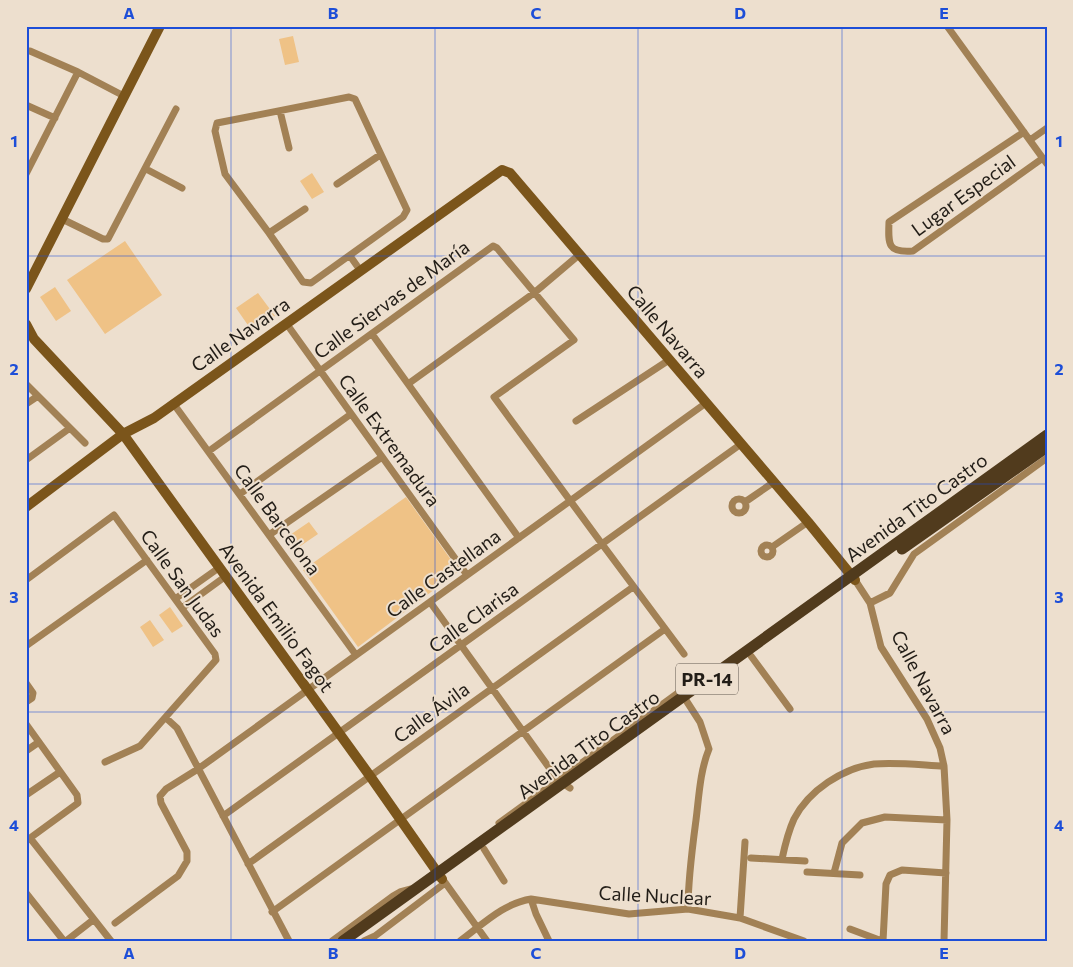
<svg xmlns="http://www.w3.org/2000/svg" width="1073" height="967" font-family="Commissioner,sans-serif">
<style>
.pitch{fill:#efc286}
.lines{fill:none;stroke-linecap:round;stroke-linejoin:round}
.street{stroke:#a28155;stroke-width:7}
.secondary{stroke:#7b551b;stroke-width:10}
.primary{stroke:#513b1d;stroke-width:11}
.grid{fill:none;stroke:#1d4ed8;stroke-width:1;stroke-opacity:0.55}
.labels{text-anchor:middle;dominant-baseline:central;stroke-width:4;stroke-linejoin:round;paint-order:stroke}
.shield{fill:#eddfce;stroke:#5f574e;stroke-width:1}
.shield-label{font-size:18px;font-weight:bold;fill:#221d17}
.street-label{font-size:19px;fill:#221d17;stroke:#eddfce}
.neatline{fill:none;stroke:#1d4ed8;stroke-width:2}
.grid-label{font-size:16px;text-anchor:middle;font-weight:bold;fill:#1d4ed8}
</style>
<rect width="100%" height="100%" fill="#eddfce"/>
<path class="pitch" d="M293,36L299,62L285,65L279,39Z
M312,173L324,192L312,199L300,181Z
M125,241L162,295L105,334L67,280Z
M55,287L71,311L56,321L40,297Z
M258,293L275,316L252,331L236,308Z
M406,497L459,571L358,647L303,570Z
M309,522L318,534L296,549L287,537Z
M170,607L183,626L172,633L159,615Z
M150,620L164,640L153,647L140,627Z"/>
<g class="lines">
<path class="street" d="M947,26L1047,164
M26,51H30L78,72L124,96
M349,97L355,99L407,210L403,217L311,283L303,282L269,233L225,174L215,131L217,123Z
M26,105L55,118
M280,111L289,148
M1024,132L889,222C888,245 888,253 913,251L1043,158
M1030,140L1047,128
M146,169L182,188
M26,174L78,72
M337,184L380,155
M62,219L103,239H108L176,109
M269,233L305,209
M350,256L360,270
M286,323L467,575
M372,334L519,538
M26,384L85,443
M408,384L534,293L580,254
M173,403L356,655
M26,404L38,396
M576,421L669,360
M209,451L493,246L497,248L574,340L494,397L602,544L684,654
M26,460L70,428
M240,494L351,414
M732 506a7 7 0 1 1 14 0a7 7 0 1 1-14 0Z
M745,502L774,482
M269,535L382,457
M761 551a6 6 0 1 1 12 0a6 6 0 1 1-12 0Z
M772,547L808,522
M26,580L114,515L215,654L216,660L140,746L105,762
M855,580L870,603L881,647L927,719L940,748L944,766L947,820L944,941
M175,599L220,567
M430,602L558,780L570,788
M870,603L890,593L914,554L1047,458
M182,608L226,576
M26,646L147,560
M751,656L790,709
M26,683L33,693L32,698L26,702
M682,694L700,722L709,749C700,771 699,796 696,820C692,850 688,879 688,909
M166,718L177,728L289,941
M26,724L77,795L78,803L26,841
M26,751L39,742
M26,795L60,772
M223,816L741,444
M499,823L704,674L710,670L718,669
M30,838L111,941
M484,849L504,881
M751,858L805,861
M782,859C785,845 788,832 794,819C809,790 843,768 874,764C895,762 922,765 944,766
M248,864L633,587
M807,872L860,875
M834,873L842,843L862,823L885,817L947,820
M444,881L487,941
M26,893L64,941
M531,899L536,914L549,941
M272,912L665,629
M740,918L745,842
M115,923L178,876L187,861V852L161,803L160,796L166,789L198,769L706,403
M850,929L882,941
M66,941L93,920
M332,941L393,896L400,892L411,889
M364,941L375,936L445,883
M460,941C482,925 504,903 531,899L629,914L688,909L740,918L804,941
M883,941L886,884L890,875L902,870L946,873"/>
<path class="secondary" d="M26,289L160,26
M26,324L34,339L123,434L370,776L442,879
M26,507L123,434L154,418L502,170L510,173L808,522L855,580"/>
<path class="primary" d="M902,549L1047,447
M343,941L1047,435"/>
</g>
<path class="grid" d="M231,26V941M435,26V941M638,26V941M842,26V941M26,256H1047M26,484H1047M26,712H1047"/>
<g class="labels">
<rect class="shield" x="676" y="663.5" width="62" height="31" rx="4"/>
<g class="shield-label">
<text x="707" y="679">PR-14</text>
</g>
<g class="street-label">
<text transform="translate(963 195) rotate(-36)">Lugar Especial</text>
<text transform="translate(391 299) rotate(-36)">Calle Siervas de María</text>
<text transform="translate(668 331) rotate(50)">Calle Navarra</text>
<text transform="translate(240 334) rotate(-35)">Calle Navarra</text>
<text transform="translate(390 440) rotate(54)">Calle Extremadura</text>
<text transform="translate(916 507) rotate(-36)">Avenida Tito Castro</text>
<text transform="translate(278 519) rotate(54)">Calle Barcelona</text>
<text transform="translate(443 573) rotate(-36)">Calle Castellana</text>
<text transform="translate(183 583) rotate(54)">Calle San Judas</text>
<text transform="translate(277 617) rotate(54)">Avenida Emilio Fagot</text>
<text transform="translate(473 617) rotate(-36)">Calle Clarisa</text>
<text transform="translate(924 682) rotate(62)">Calle Navarra</text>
<text transform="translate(431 712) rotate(-36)">Calle Ávila</text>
<text transform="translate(588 744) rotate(-36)">Avenida Tito Castro</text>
<text transform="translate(655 895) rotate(3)">Calle Nuclear</text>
</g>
</g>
<rect width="1073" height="967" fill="none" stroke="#eddfce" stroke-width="55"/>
<rect x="28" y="28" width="1018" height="912" class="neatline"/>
<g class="grid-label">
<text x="129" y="19">A</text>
<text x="333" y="19">B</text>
<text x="536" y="19">C</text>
<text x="740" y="19">D</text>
<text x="944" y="19">E</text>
<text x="14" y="147">1</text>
<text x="1059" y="147">1</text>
<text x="14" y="375">2</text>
<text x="1059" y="375">2</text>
<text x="14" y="603">3</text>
<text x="1059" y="603">3</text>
<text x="14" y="831">4</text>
<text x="1059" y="831">4</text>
<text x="129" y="959">A</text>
<text x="333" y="959">B</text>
<text x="536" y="959">C</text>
<text x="740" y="959">D</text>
<text x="944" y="959">E</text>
</g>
</svg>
